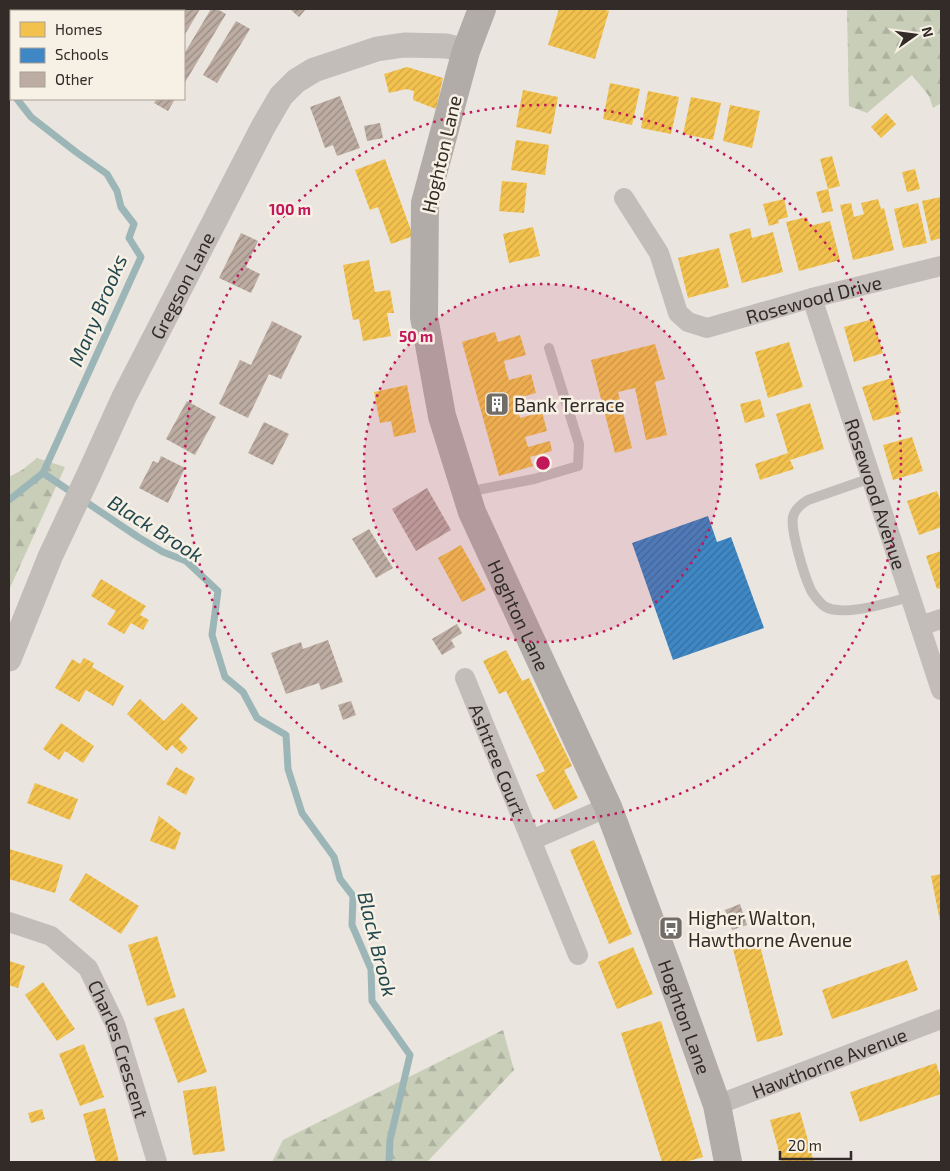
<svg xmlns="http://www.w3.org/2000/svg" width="950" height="1171" font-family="'Exo 2',sans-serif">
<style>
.forest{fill:url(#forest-firs)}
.homes{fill:url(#homes-hatch)}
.schools{fill:url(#schools-hatch)}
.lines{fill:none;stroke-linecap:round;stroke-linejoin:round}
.stream{stroke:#9cb6b8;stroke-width:7}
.building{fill:url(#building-hatch)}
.service{stroke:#c2bdb8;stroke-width:10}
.minor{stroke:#c2bdb8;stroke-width:20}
.tertiary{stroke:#c2bdb8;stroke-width:25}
.primary{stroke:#b1aca7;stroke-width:28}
.ring{fill:none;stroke:#c2185b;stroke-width:2.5;stroke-dasharray:2.5 5}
.labels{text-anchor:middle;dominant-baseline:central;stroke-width:5;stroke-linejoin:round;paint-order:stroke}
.street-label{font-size:19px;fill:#322b27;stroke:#f7f0e5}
.poi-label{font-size:19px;fill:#322b27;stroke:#f7f0e5;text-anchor:start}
.water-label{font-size:20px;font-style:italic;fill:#21484f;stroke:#f7f0e5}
.centre{fill:#c2185b;stroke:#f7f0e5;stroke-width:2.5}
.ring-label{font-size:15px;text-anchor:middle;font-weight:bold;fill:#c2185b;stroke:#f7f0e5;stroke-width:5;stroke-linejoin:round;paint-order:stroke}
</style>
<defs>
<pattern id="forest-firs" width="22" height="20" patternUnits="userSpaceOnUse" patternTransform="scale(1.25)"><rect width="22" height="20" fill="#c9ceb9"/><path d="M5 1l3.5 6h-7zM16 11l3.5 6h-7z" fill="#adb19f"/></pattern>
<pattern id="homes-hatch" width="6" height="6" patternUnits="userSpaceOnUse" patternTransform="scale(1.25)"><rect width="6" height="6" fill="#f2c14e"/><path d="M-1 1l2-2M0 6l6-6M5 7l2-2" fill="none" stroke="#d0a644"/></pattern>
<pattern id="schools-hatch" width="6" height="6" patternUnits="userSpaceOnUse" patternTransform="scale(1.25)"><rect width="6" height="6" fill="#3f88c5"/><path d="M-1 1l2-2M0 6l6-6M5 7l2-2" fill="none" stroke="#356fa0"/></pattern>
<pattern id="building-hatch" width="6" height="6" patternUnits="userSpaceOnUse" patternTransform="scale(1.25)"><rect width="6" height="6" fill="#bcaca2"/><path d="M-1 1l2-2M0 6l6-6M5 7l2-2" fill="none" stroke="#998c84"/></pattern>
</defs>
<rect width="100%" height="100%" fill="#eae5de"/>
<path class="forest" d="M847,9H941V103L933,108L929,96L912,75L867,113L849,106Z
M37,458L65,467L9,590V477L22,470Z
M503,1030L514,1070L427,1162H272L283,1140Z"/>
<path class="homes" d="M559,9H600L609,11L595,59L548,45Z
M407,67L443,78L436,109L413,100L414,91L406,89L389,93L384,74Z
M610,83L640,89L632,125L603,119Z
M523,90L558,97L551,134L516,127Z
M648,91L679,97L671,134L641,128Z
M691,97L721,103L713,140L683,134Z
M730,105L760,111L752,148L723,141Z
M886,113L896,124L881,138L871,127Z
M516,140L549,145L545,175L511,170Z
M832,156L840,186L828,189L820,159Z
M385,159L413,236L391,244L378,207L370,210L355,170Z
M915,169L920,189L907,192L902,172Z
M502,181L527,183L524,213L499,211Z
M828,189L833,211L822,213L816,192Z
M941,197V238L931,241L922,201Z
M784,199L788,217L778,220L779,223L769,226L763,204Z
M878,199L881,209L884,208L894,250L853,260L840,205L851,203L854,217L864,214L861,203Z
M918,203L927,243L903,248L894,209Z
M807,217L810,226L830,221L840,260L799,271L786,222Z
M533,227L540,256L509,263L503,234Z
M750,228L752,238L773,232L783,272L742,283L729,234Z
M719,248L729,287L688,298L678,258Z
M369,260L375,292L390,290L394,313H387L391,336L363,341L359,319L353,320L343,265Z
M873,319L883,353L854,362L844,327Z
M495,332L498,342L520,335L526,355L504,361L506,370L509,380L531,374L536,393L514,399L520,418L542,412L547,431L525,437L528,447L550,441L552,451L530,457L533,466L499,476L462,342Z
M789,342L803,387L768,398L755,352Z
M655,344L665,379L655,382L667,435L646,440L635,388L618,392L632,448L615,453L591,360Z
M892,378L901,413L873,421L862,387Z
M407,385L416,432L394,437L391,421L380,423L374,392Z
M760,399L765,417L745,423L740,404Z
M810,403L824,449L790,460L794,469L760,480L755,464L788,453L776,414Z
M912,437L923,471L893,480L883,445Z
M937,491L941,502V527L919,535L907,501Z
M461,545L486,590L462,602L438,558Z
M941,551V588L937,589L926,556Z
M101,579L146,606L140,615L149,620L143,630L131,623L124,634L107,624L116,611L91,596Z
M506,650L522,681L529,678L572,766L564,770L578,798L554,810L536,775L545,771L506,691L499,694L483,661Z
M84,658L94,663L92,667L124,686L113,706L86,690L79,702L55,688L72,659L80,664Z
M140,699L164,721L182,703L198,718L179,739L188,748L182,754L172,745L167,751L127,714Z
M61,723L94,746L83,763L65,751L59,760L43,749Z
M176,767L195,778L186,795L166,784Z
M35,783L78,799L70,820L27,803Z
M159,816L181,833L175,850L150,841Z
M594,840L632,934L609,944L570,850Z
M9,849L63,865L55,893L9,879Z
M86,873L139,906L121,934L69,900Z
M941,874V921H940L931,876Z
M157,936L176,997L147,1006L128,945Z
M759,942L783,1035L757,1042L733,949Z
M633,947L653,994L617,1009L598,962Z
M907,960L918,990L832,1019L822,990Z
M9,961L25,966L18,988L9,985Z
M43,982L75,1029L57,1041L25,995Z
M184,1008L207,1072L178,1083L154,1018Z
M661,1021L703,1157L685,1162H662L621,1033Z
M84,1044L104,1097L80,1106L59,1054Z
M936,1063L941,1079V1094L860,1122L850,1092Z
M216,1086L225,1151L193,1155L183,1091Z
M105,1108L119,1162H96L83,1114Z
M42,1109L45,1119L31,1123L28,1113Z
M800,1112L814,1162H782L770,1120Z"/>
<path class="schools" d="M708,516L717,542L731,537L764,628L673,660L632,543Z"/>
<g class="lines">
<path class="stream" d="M67,11L70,9
M9,61L11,57
M43,473L138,537L163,552L186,561L218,591L212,635L225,677L243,692L257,718L286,735L288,769L302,813L334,857L340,879L353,896L352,925L371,969L372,1001L410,1055L390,1140L389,1162
M9,500L43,473L141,257L129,238L134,224L121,207L117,191L107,174L76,152L31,117L17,99"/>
</g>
<path class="building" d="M182,9H200L184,36V11H180Z
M211,9H217L226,14L184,84V54Z
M290,9H306L299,17Z
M236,21L250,29L217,83L203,75Z
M340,96L360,148L337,156L333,145L325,148L310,107Z
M157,99H175L168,111L154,103Z
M380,123L383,138L367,141L364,126Z
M241,233L258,241L246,267L260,274L251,293L219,278Z
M272,321L302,336L281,379L269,374L248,418L219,404L240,360L251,365Z
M187,401L216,417L195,455L166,439Z
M264,422L289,434L273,465L248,453Z
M161,456L185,468L168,503L139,488L153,461L158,463Z
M427,488L451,530L416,551L392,509Z
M369,529L393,568L376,578L352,539Z
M457,624L462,633L451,640L455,647L442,655L432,639Z
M328,640L343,682L321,690L319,683L286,694L271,653L301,642L303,649Z
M351,701L356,715L343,720L338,705Z
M740,904L747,925L732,930L725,910Z"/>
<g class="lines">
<path class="service" d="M871,478L808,500C801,504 795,509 793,517C790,529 804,575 810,588C811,592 820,603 824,606C842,618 890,602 910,597
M467,492L534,479L578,466L579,444L549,348"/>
<g class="minor">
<path id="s1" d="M624,198L659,253L678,313L688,322L707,328L812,298L941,266"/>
<path id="s2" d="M812,298L941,690"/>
<path d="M920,626L941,619"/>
<path id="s3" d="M465,678L578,955"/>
<path d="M532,840L608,807"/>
<path id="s4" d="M9,922L51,936L88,968L115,1024L157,1162"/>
<path id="s5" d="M717,1105L941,1019"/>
</g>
<path class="tertiary" id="s6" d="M9,659L50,557L89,474L124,397L263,127L281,96L296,81L314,70L377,49L404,45L447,46L466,51"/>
<path class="primary" id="s7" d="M482,9L466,51L425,203L424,317L442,416L472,512L608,807L669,971L717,1105L728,1162"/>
</g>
<circle cx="543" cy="463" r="179" fill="#c2185b" fill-opacity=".12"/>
<g class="ring">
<circle cx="543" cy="463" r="179"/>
<circle cx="543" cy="463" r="358"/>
</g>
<defs>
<g id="building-square" transform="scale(1.25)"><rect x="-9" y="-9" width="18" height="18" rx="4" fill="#726c67" stroke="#f7f0e5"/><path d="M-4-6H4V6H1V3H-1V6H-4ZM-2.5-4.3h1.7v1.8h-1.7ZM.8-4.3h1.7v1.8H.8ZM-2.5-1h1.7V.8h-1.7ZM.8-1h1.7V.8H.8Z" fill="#fff"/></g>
<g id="bus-square" transform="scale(1.25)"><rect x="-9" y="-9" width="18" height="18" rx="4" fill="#726c67" stroke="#f7f0e5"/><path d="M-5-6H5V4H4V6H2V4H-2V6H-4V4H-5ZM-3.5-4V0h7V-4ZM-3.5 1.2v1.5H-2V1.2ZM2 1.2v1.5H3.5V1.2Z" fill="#fff"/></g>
</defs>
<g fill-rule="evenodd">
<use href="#building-square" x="497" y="404"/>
<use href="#bus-square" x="671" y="928"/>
</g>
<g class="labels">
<g class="street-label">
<text transform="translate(441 154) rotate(-77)">Hoghton Lane</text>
<text stroke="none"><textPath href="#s6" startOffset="412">Gregson Lane</textPath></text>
<text stroke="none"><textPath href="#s1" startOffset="272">Rosewood Drive</textPath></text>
<text stroke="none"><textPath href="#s2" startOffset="206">Rosewood Avenue</textPath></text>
<text stroke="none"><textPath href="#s7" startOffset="631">Hoghton Lane</textPath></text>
<text stroke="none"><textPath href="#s3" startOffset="88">Ashtree Court</textPath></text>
<text stroke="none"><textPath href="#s7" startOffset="1066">Hoghton Lane</textPath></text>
<text stroke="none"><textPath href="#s4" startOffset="180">Charles Crescent</textPath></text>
<text stroke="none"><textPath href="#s5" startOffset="120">Hawthorne Avenue</textPath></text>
</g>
<g class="poi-label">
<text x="514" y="404">Bank Terrace</text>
<text x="688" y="917">Higher Walton,<tspan x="688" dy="22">Hawthorne Avenue</tspan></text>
</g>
<g class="water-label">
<text transform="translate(97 310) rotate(-67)">Many Brooks</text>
<text transform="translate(156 528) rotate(32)">Black Brook</text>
<text transform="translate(378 944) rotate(76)">Black Brook</text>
</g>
</g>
<circle cx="543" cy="463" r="8" class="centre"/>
<g class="ring-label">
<text x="290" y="215">100 m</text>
<text x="416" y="342">50 m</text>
</g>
<rect width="950" height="1171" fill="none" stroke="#322b27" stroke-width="20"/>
<rect x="10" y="10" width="175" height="90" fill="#f7f0e5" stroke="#a8a199"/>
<rect x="20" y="22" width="25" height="15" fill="#f2c14e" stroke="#a8a199"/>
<text x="55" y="35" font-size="15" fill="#322b27">Homes</text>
<rect x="20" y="48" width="25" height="15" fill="#3f88c5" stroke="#a8a199"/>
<text x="55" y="60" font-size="15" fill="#322b27">Schools</text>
<rect x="20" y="72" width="25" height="15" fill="#bcaca2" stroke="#a8a199"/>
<text x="55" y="85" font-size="15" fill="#322b27">Other</text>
<g transform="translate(915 35) rotate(76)" stroke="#f7f0e5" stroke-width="4" paint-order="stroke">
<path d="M0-4L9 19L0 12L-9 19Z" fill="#322b27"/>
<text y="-8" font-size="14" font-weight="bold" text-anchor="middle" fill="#322b27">N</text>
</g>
<path d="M780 1151v8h71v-8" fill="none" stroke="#322b27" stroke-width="2.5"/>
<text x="788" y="1151" font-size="15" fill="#322b27" stroke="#f7f0e5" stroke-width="4" paint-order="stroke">20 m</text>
</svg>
